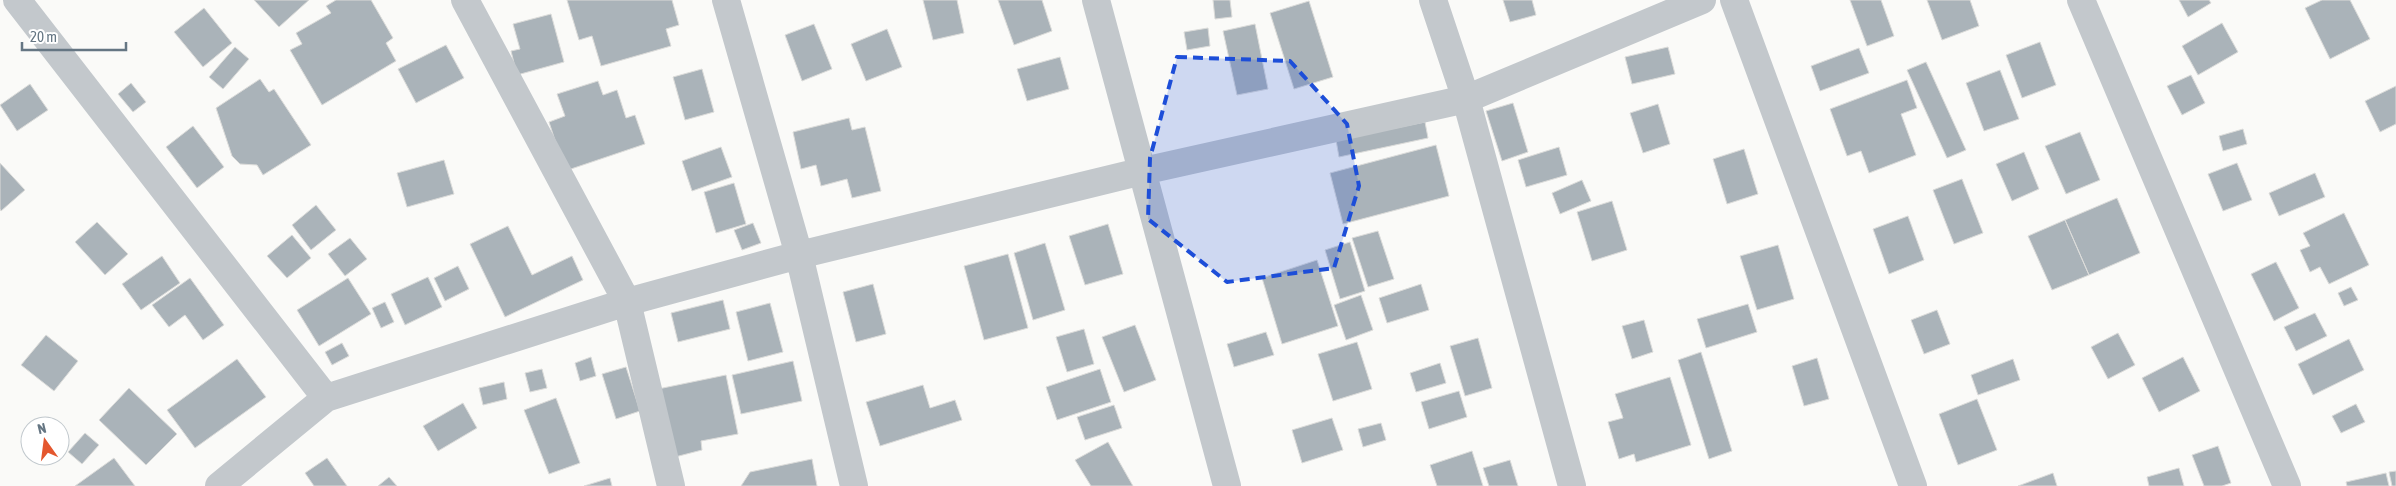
<svg xmlns="http://www.w3.org/2000/svg" width="2396" height="486" font-family="'Asap Condensed',sans-serif">
<style>
.building{fill:#aab3b9;stroke:#dcdcda}
.lines{fill:none;stroke-linecap:round;stroke-linejoin:round}
.street{stroke:#c3c8cc;stroke-width:28}
.marked{fill:#1d4ed8;fill-opacity:0.2;stroke:#1d4ed8;stroke-width:4;stroke-dasharray:10 6;stroke-linejoin:round}
</style>
<rect width="100%" height="100%" fill="#fafaf8"/>
<path class="building" d="M254,0H309L279,27Z
M336,0H371L393,38L386,43L396,61L322,105L290,50L302,44L296,33L331,13L326,6Z
M567,0H672L679,25L666,29L671,46L601,66L592,36L579,40Z
M923,0H957L964,33L933,40Z
M998,0H1042L1052,31L1014,45Z
M1213,0H1230L1232,17L1215,19Z
M1503,0H1532L1536,15L1510,22Z
M1850,0H1881L1894,36L1867,46Z
M1927,0H1970L1979,26L1942,40Z
M2179,0H2209L2211,3L2188,17Z
M2322,0H2350L2370,39L2330,59L2305,8Z
M1309,1L1333,77L1294,89L1270,13Z
M204,8L232,43L203,67L174,32Z
M551,14L564,62L517,75L511,51L520,49L513,24Z
M2222,23L2238,52L2198,75L2182,46Z
M814,24L832,69L802,81L785,35Z
M1255,24L1268,89L1237,95L1223,31Z
M1208,28L1210,46L1187,50L1184,32Z
M887,29L902,67L866,81L851,44Z
M2040,42L2056,85L2022,98L2006,55Z
M446,45L464,78L416,103L398,69Z
M235,47L249,59L223,89L209,77Z
M1668,47L1675,74L1632,84L1625,57Z
M1859,48L1869,73L1820,91L1811,66Z
M1060,57L1069,89L1027,101L1017,69Z
M1926,62L1966,150L1947,158L1907,70Z
M702,69L714,112L685,120L673,77Z
M2000,70L2019,119L1984,131L1966,83Z
M2191,75L2205,103L2182,115L2167,86Z
M260,79L269,92L274,89L311,145L263,175L257,165L240,164L232,156L216,108Z
M1907,80L1917,108L1901,114L1916,155L1869,173L1861,151L1847,156L1830,109Z
M598,81L603,95L617,90L626,118L635,115L645,144L565,171L549,122L565,116L557,94Z
M131,83L146,102L133,112L118,94Z
M30,84L48,110L17,131L0,105Z
M2396,86V124L2380,132L2365,101Z
M1513,103L1528,152L1502,161L1486,111Z
M1658,104L1670,144L1643,153L1630,113Z
M849,118L852,130L865,127L881,191L852,198L847,179L821,186L816,165L801,169L793,132Z
M1425,122L1428,138L1339,157L1336,140Z
M193,126L224,167L197,188L166,147Z
M2243,129L2247,144L2223,151L2219,136Z
M2080,132L2100,180L2066,194L2045,146Z
M1436,145L1449,196L1343,224L1330,173Z
M721,147L732,177L692,191L682,161Z
M1559,147L1567,175L1526,187L1518,160Z
M1744,149L1758,194L1727,204L1713,159Z
M2024,152L2039,189L2012,201L1996,164Z
M444,160L454,194L407,207L397,173Z
M0,163L25,190L1,211L0,209Z
M2237,163L2252,200L2223,211L2208,174Z
M2315,173L2325,197L2279,216L2269,193Z
M1962,179L1983,233L1954,244L1933,190Z
M1582,180L1591,201L1560,214L1552,193Z
M734,183L746,224L716,233L704,192Z
M2117,198L2140,253L2089,275L2065,220Z
M1612,201L1627,250L1592,261L1577,212Z
M316,205L336,230L311,250L292,225Z
M2344,213L2369,265L2329,284L2320,267L2310,272L2300,250L2310,246L2303,233Z
M1908,216L1924,260L1889,274L1873,229Z
M2065,220L2089,275L2052,290L2028,236Z
M97,222L128,254L105,275L75,242Z
M753,223L761,243L742,250L734,230Z
M1108,224L1123,274L1085,285L1069,236Z
M508,226L532,275L572,256L583,280L505,317L470,244Z
M1378,231L1394,279L1368,287L1352,238Z
M292,235L311,258L287,278L267,256Z
M350,238L367,259L345,276L328,254Z
M1350,242L1365,291L1340,299L1325,250Z
M1045,243L1065,310L1033,320L1014,253Z
M1778,245L1794,299L1757,310L1740,256Z
M1008,254L1028,328L984,340L964,266Z
M162,256L180,283L141,310L122,284Z
M1317,260L1338,326L1282,344L1262,278Z
M2276,262L2299,308L2274,321L2251,274Z
M458,266L469,289L445,301L434,278Z
M428,277L442,307L405,325L391,294Z
M190,278L224,325L203,340L185,315L169,327L152,305Z
M348,278L371,314L319,346L297,310Z
M873,284L886,334L856,342L843,292Z
M1421,284L1429,310L1387,323L1379,298Z
M2351,287L2358,300L2344,306L2338,293Z
M1361,295L1373,330L1346,340L1334,305Z
M723,300L730,329L678,342L671,313Z
M385,302L394,322L381,328L372,308Z
M770,303L783,352L748,361L736,312Z
M1748,304L1757,332L1706,348L1697,319Z
M1937,310L1950,344L1924,354L1911,320Z
M2315,313L2327,336L2296,351L2284,327Z
M1644,320L1653,352L1632,359L1622,326Z
M1135,325L1156,380L1124,392L1102,337Z
M1084,329L1094,364L1067,372L1056,337Z
M1266,332L1274,355L1234,367L1227,344Z
M2118,333L2135,365L2108,379L2091,347Z
M46,335L78,361L54,391L21,365Z
M1478,338L1492,388L1465,396L1450,346Z
M2349,339L2364,370L2313,395L2298,364Z
M1357,342L1372,389L1333,401L1318,354Z
M342,343L349,356L332,365L325,352Z
M1701,352L1732,451L1709,459L1678,360Z
M591,357L596,376L580,381L575,363Z
M2183,357L2200,391L2159,412L2142,378Z
M1817,358L1829,399L1804,406L1792,366Z
M237,359L266,397L195,448L167,410Z
M2013,359L2020,380L1978,395L1971,375Z
M793,361L802,401L741,414L732,375Z
M1440,363L1446,383L1416,392L1410,373Z
M626,367L640,411L616,419L602,374Z
M542,369L547,388L530,392L525,373Z
M1100,369L1111,402L1057,420L1046,387Z
M726,375L738,434L701,441L702,450L675,457L658,389Z
M1670,377L1691,445L1636,462L1634,454L1619,459L1608,422L1623,418L1615,394Z
M504,382L507,399L483,405L479,388Z
M923,385L930,408L955,400L962,420L880,446L866,402Z
M129,388L177,434L146,465L99,420Z
M1459,391L1467,417L1429,429L1421,402Z
M556,398L580,463L549,474L524,410Z
M1977,399L1997,450L1958,465L1939,414Z
M463,403L477,428L438,451L423,426Z
M2356,404L2365,422L2341,433L2332,416Z
M1114,405L1122,428L1085,440L1077,417Z
M1332,418L1343,450L1302,463L1292,430Z
M1381,423L1386,440L1363,447L1358,429Z
M85,433L99,445L82,464L68,452Z
M1108,442L1133,486H1091L1075,460Z
M2218,446L2231,483L2222,486H2204L2192,455Z
M1472,451L1483,486H1437L1430,465Z
M114,458L135,486H75Z
M327,458L347,486H314L305,473Z
M812,459L817,486H741L750,472Z
M1510,460L1518,486H1489L1483,468Z
M2179,468L2184,486H2149L2147,477Z
M2396,471V486H2392L2389,472Z
M2053,473L2057,486H2018Z
M2386,473L2389,486H2347L2346,482Z
M389,477L397,486H378Z
M610,478L612,486H584Z"/>
<g class="lines">
<path class="street" d="M17,0L326,398
M465,0L627,302L671,486
M726,0L799,255L854,486
M1096,0L1227,486
M1433,0L1466,99L1572,486
M1734,0L1913,486
M2081,0L2287,486
M219,486L326,398L627,302L799,255L1143,171L1466,99L1702,0"/>
</g>
<path class="marked" d="M1177,57L1290,61L1347,124L1359,186L1334,268L1227,282L1148,219L1150,158Z"/>
<g transform="translate(45 441) rotate(346)"><circle r="24" fill="#ffffff" stroke="#c1c8cd"/>
<path d="M0-4L9 19L0 12L-9 19Z" fill="#e4572e"/>
<text y="-8" font-size="14" font-weight="bold" text-anchor="middle" fill="#657683">N</text>
</g>
<path d="M22 42v8h104v-8" fill="none" stroke="#657683" stroke-width="2.5"/>
<text x="30" y="42" font-size="15" fill="#657683" stroke="#ffffff" stroke-width="4" paint-order="stroke">20 m</text>
</svg>
